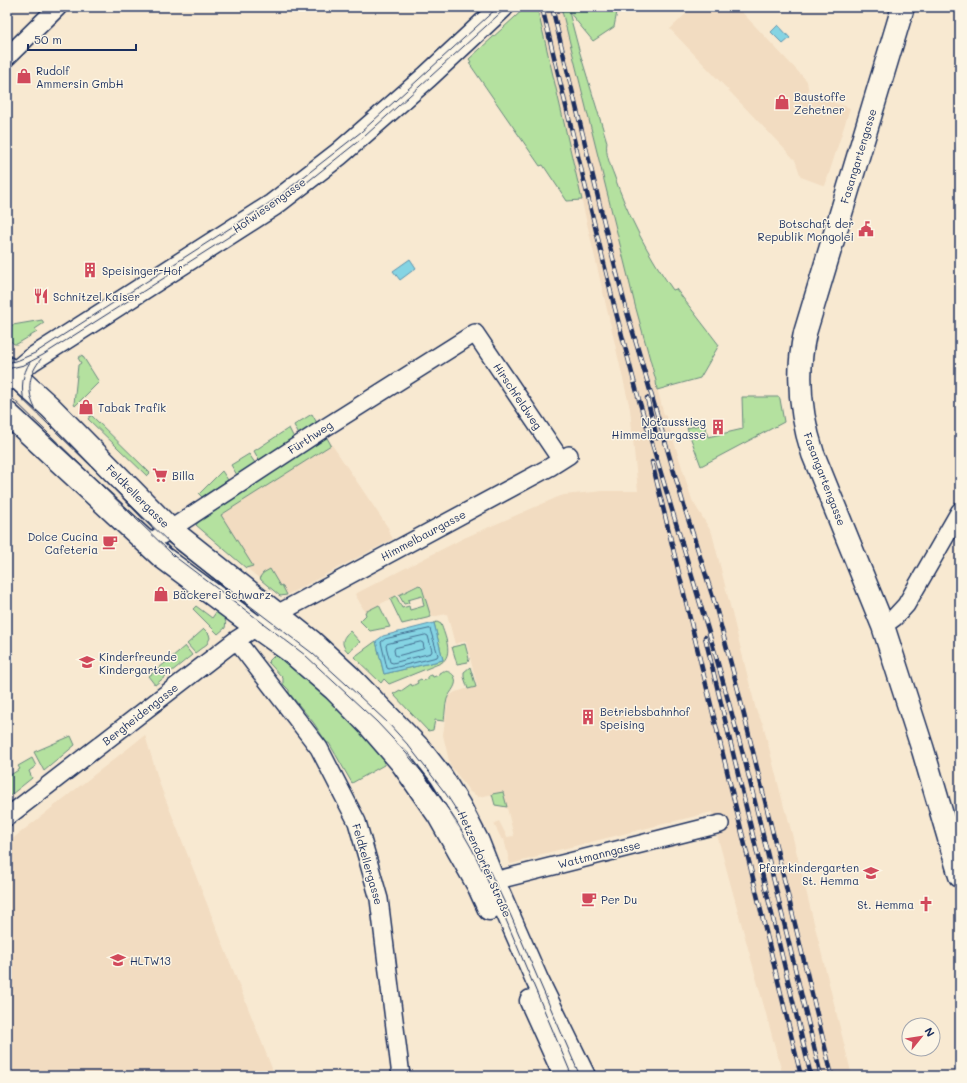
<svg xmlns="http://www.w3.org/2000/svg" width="967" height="1083" font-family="Mali,sans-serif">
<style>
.built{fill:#f2dcc1}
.green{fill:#b4e19f;stroke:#68887e}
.water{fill:#85d4e3;stroke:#5b92ae}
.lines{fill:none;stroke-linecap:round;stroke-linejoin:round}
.shore{stroke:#457193;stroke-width:1}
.minor-casing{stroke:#1b2f5e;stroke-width:20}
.secondary-casing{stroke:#1b2f5e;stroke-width:25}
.minor{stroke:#fcf5e5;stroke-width:17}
.secondary{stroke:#fcf5e5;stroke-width:22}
.tram{stroke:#1b2f5e;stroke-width:1}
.rail-casing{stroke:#1b2f5e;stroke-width:4.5}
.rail{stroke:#fcf5e5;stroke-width:3;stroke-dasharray:9;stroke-linecap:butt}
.labels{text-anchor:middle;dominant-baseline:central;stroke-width:3;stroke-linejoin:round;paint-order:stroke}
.poi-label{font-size:11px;fill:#1b2f5e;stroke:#fcf5e5;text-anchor:start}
.street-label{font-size:11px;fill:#1b2f5e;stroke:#fcf5e5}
</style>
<rect width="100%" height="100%" fill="#f8e9d1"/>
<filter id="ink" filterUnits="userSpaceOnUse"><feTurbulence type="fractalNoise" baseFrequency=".025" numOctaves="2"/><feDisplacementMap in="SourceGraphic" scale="8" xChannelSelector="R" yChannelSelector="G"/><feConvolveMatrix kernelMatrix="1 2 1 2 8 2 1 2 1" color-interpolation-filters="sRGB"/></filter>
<g filter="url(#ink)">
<path class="built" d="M537,7H560L563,15L664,415L666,416L692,500L712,533L756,710L763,724L785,811L787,814L852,1076H783L716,831L712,812L538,855V857L510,864L504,839L502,840L494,824L499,821L507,837L514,836L503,792L479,797L470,792L450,765L443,735L448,697L455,692L477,686L466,641L455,644L447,614L431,617L421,585H417L365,612L355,594L464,538L558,497L564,495L603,491H638L630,409Z
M693,7H737L807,81L809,94L850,108L825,186L801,177L795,160L670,29Z
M326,436L389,529L388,530L393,539L285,596H280L196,525Z
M145,735L160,785L275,1076H7V843Z"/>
<path class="green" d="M526,7H537L582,200L567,201L543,165L540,166L469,63L471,62L469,59Z
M560,7H618L614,27L593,41L569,12L579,50L607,142C605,153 610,165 614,175C628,216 648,255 673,290L676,289L719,345L700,378L657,390L656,381L635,305L563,15Z
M42,320L44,323L35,329L37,332L17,344H14L7,338V326Z
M82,355L99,382L75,406L74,404L78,365L81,363L78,358Z
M742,397H779L780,399L784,422L701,466L687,428L704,424L708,437L743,429Z
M312,414L317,423L299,435L294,425Z
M91,415L150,473L147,476L88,419Z
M289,428L294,438L259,460L254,451Z
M326,436L331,445L221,515L253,566L246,568L196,525L208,511Z
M249,454L255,463L237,475L231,465Z
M222,471L228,480L202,497L199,494Z
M270,569L280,586L282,585L287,595L280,596L261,580L260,577L263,573Z
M419,585L422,588L431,617L402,624L390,599L396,596L402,608L409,606L410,610L424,606L422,596L408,600L409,603L404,604L399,595Z
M379,605L390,627L370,631L360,621L366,615L365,612Z
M196,606L212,618L219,608C224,615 227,620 225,628L218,634L193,609Z
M437,622L441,624C445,636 454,655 441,663L389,684L384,679L381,683L354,657L376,641L384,674L443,660L434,623Z
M204,629L209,634L210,638L207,644L195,653L187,644Z
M350,631L360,642L348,652C340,644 342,638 350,631Z
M465,644L469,659L468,662L457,664L452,647Z
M185,646L192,655L155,685L148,676L152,674Z
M277,653L330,699L368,738L385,760L384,765L352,783L329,743H327L313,722L289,693V690L283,684V678L268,662Z
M470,667L476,687L468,689L464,677V672Z
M443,671C447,671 451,672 454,676C459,685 450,691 447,699C445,706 445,714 444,721L435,720L433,730L428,731L393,694L400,690L401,691L411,684L412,686L418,683L417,681L421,679L423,681L428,679V676L432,675L433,677L439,675V673Z
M71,736L75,745L44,771L34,752Z
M32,758L36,766L29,771L32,778L7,798V777L20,769L18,766Z
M503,792L507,807L495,805L492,794Z"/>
<path class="water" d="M778,25L790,38L783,44L771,32Z
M410,259L416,268L400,280L393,271Z
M434,623L443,660L384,674L376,641L383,636Z"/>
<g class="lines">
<path class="shore" d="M430,629L438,655L437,657L389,669L387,668L381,642L385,639Z
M426,635L428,636L432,651L431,653L393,663L390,662L386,646L387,644Z
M421,642L423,643L424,648L423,649L397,656L395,655L394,650L395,648Z"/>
<g class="minor-casing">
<path id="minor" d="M7,57L58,7
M148,544L326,427L475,333L561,460
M883,626L894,618L906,605L960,511
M236,640L319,748L357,822L379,899L401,1076
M7,817L236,640L277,614L550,467L569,455
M482,884L720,824"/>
</g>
<g class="secondary-casing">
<path id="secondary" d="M903,7L805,333C796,374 800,414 813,454L883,626L923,750L960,876
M7,368L50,407L170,529L311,641L349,676L419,748L441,776L459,805L478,842L493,880L537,980L584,1076
M7,380L31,360L273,205L339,154L427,77L502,7
M7,413L162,557L256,627L290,651L335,690L369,725L401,762L439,816L478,885L489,909
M531,1001L565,1076"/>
</g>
<use href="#minor" class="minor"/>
<use href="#secondary" class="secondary"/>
<path class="tram" d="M7,363L19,360L35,353L274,200L361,132L498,7
M7,369L24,365L43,355L249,224L301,187L365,136L507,7
M7,384L178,551L312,653L358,695L388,723L408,745L446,794L459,814L478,847L511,916L580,1076
M7,393L174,556L305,655L377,722L406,753L425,776L441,798L456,821L472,849L501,908L572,1076
M24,402C21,387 22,375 30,362
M35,408C26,391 29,373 41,359"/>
<g class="rail-casing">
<path id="rail" d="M542,7L614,305L639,400L715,653L746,765L821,1076
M552,7L609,243L627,312L684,506L715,604L738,690L832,1076
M647,398L657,438
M652,462L801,1076
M705,637L811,1076"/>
</g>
<use href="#rail" class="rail"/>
</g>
</g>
<defs>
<g id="shop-bare" transform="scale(1.2)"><path d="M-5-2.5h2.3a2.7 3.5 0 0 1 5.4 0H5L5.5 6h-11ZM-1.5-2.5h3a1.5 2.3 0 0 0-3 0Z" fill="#d1495b" stroke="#fcf5e5" stroke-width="2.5" paint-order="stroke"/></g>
<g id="civic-bare" transform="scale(1.2)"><path d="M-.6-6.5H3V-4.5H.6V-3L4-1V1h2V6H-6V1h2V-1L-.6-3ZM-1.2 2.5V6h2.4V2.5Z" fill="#d1495b" stroke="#fcf5e5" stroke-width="2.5" paint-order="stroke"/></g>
<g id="building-bare" transform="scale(1.2)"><path d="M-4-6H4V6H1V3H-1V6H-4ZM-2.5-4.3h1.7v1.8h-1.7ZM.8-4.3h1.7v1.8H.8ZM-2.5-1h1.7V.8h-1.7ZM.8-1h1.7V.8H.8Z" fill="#d1495b" stroke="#fcf5e5" stroke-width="2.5" paint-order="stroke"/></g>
<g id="restaurant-bare" transform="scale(1.2)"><path d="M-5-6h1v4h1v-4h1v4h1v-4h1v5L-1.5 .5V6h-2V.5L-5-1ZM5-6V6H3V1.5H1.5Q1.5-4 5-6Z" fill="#d1495b" stroke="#fcf5e5" stroke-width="2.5" paint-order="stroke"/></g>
<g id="supermarket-bare" transform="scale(1.2)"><path d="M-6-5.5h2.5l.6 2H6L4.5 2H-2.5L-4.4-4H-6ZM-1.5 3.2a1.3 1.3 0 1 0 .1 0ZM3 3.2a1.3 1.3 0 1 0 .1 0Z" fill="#d1495b" stroke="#fcf5e5" stroke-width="2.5" paint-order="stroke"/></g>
<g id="cafe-bare" transform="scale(1.2)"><path d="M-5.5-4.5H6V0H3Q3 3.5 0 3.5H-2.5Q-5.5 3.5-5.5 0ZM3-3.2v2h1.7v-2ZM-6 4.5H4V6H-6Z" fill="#d1495b" stroke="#fcf5e5" stroke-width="2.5" paint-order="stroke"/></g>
<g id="school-bare" transform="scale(1.2)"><path d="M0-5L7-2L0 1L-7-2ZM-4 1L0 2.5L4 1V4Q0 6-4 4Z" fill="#d1495b" stroke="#fcf5e5" stroke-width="2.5" paint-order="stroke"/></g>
<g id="church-bare" transform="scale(1.2)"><path d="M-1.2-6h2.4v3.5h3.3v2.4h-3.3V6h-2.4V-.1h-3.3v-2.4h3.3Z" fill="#d1495b" stroke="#fcf5e5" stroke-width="2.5" paint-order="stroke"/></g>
</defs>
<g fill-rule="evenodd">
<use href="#shop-bare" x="24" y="76"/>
<use href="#shop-bare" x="782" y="102"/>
<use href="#civic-bare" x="866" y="229"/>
<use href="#building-bare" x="90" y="270"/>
<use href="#restaurant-bare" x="41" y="296"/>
<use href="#shop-bare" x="86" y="407"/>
<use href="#building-bare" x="718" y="427"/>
<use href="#supermarket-bare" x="160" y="475"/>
<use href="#cafe-bare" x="110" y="542"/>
<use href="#shop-bare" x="161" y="594"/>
<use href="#school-bare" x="87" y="662"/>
<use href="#building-bare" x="588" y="717"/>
<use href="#school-bare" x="871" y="873"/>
<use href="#cafe-bare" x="589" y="899"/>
<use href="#church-bare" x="926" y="904"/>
<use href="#school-bare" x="118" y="960"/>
</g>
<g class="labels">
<g class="poi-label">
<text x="36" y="70">Rudolf<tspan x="36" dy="13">Ammersin GmbH</tspan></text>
<text x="794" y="96">Baustoffe<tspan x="794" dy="13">Zehetner</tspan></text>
<text x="854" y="223" text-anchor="end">Botschaft der<tspan x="854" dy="13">Republik Mongolei</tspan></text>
<text x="102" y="270">Speisinger-Hof</text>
<text x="53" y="296">Schnitzel Kaiser</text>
<text x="98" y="407">Tabak Trafik</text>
<text x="706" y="421" text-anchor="end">Notausstieg<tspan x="706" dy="13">Himmelbaurgasse</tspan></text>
<text x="172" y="475">Billa</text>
<text x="98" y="536" text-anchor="end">Dolce Cucina<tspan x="98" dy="13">Cafeteria</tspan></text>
<text x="173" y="594">Bäckerei Schwarz</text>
<text x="99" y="656">Kinderfreunde<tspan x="99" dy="13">Kindergarten</tspan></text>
<text x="600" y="711">Betriebsbahnhof<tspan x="600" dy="13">Speising</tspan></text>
<text x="859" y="867" text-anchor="end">Pfarrkindergarten<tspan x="859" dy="13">St. Hemma</tspan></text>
<text x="601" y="899">Per Du</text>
<text x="914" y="904" text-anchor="end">St. Hemma</text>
<text x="130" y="960">HLTW13</text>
</g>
<g class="street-label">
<text transform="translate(858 156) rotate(-73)">Fasangartengasse</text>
<text transform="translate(269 205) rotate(-35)">Hofwiesengasse</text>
<text transform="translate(518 396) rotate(56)">Hirschfeldweg</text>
<text transform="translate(310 437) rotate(-33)">Fürthweg</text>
<text transform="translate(825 479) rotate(69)">Fasangartengasse</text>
<text transform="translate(138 496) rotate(45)">Feldkellergasse</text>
<text transform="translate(423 535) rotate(-28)">Himmelbaurgasse</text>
<text transform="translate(140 714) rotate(-38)">Bergheidengasse</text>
<text transform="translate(599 854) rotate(-14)">Wattmanngasse</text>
<text transform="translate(368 864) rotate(74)">Feldkellergasse</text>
<text transform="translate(485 864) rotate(66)">Hetzendorfer Straße</text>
</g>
</g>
<rect width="967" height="1083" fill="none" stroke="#fcf5e5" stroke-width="24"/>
<rect x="12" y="12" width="943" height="1059" fill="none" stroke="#1b2f5e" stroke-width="1.5" filter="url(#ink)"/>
<g transform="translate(921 1037) rotate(60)"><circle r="19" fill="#fcf5e5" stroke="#a2a6af"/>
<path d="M0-3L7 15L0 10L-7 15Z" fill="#d1495b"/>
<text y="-6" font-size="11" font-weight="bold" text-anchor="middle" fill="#1b2f5e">N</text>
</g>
<path d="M28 44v6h108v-6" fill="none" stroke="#1b2f5e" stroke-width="2"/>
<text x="34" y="44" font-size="12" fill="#1b2f5e" stroke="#fcf5e5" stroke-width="3" paint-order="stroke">50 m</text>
</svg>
